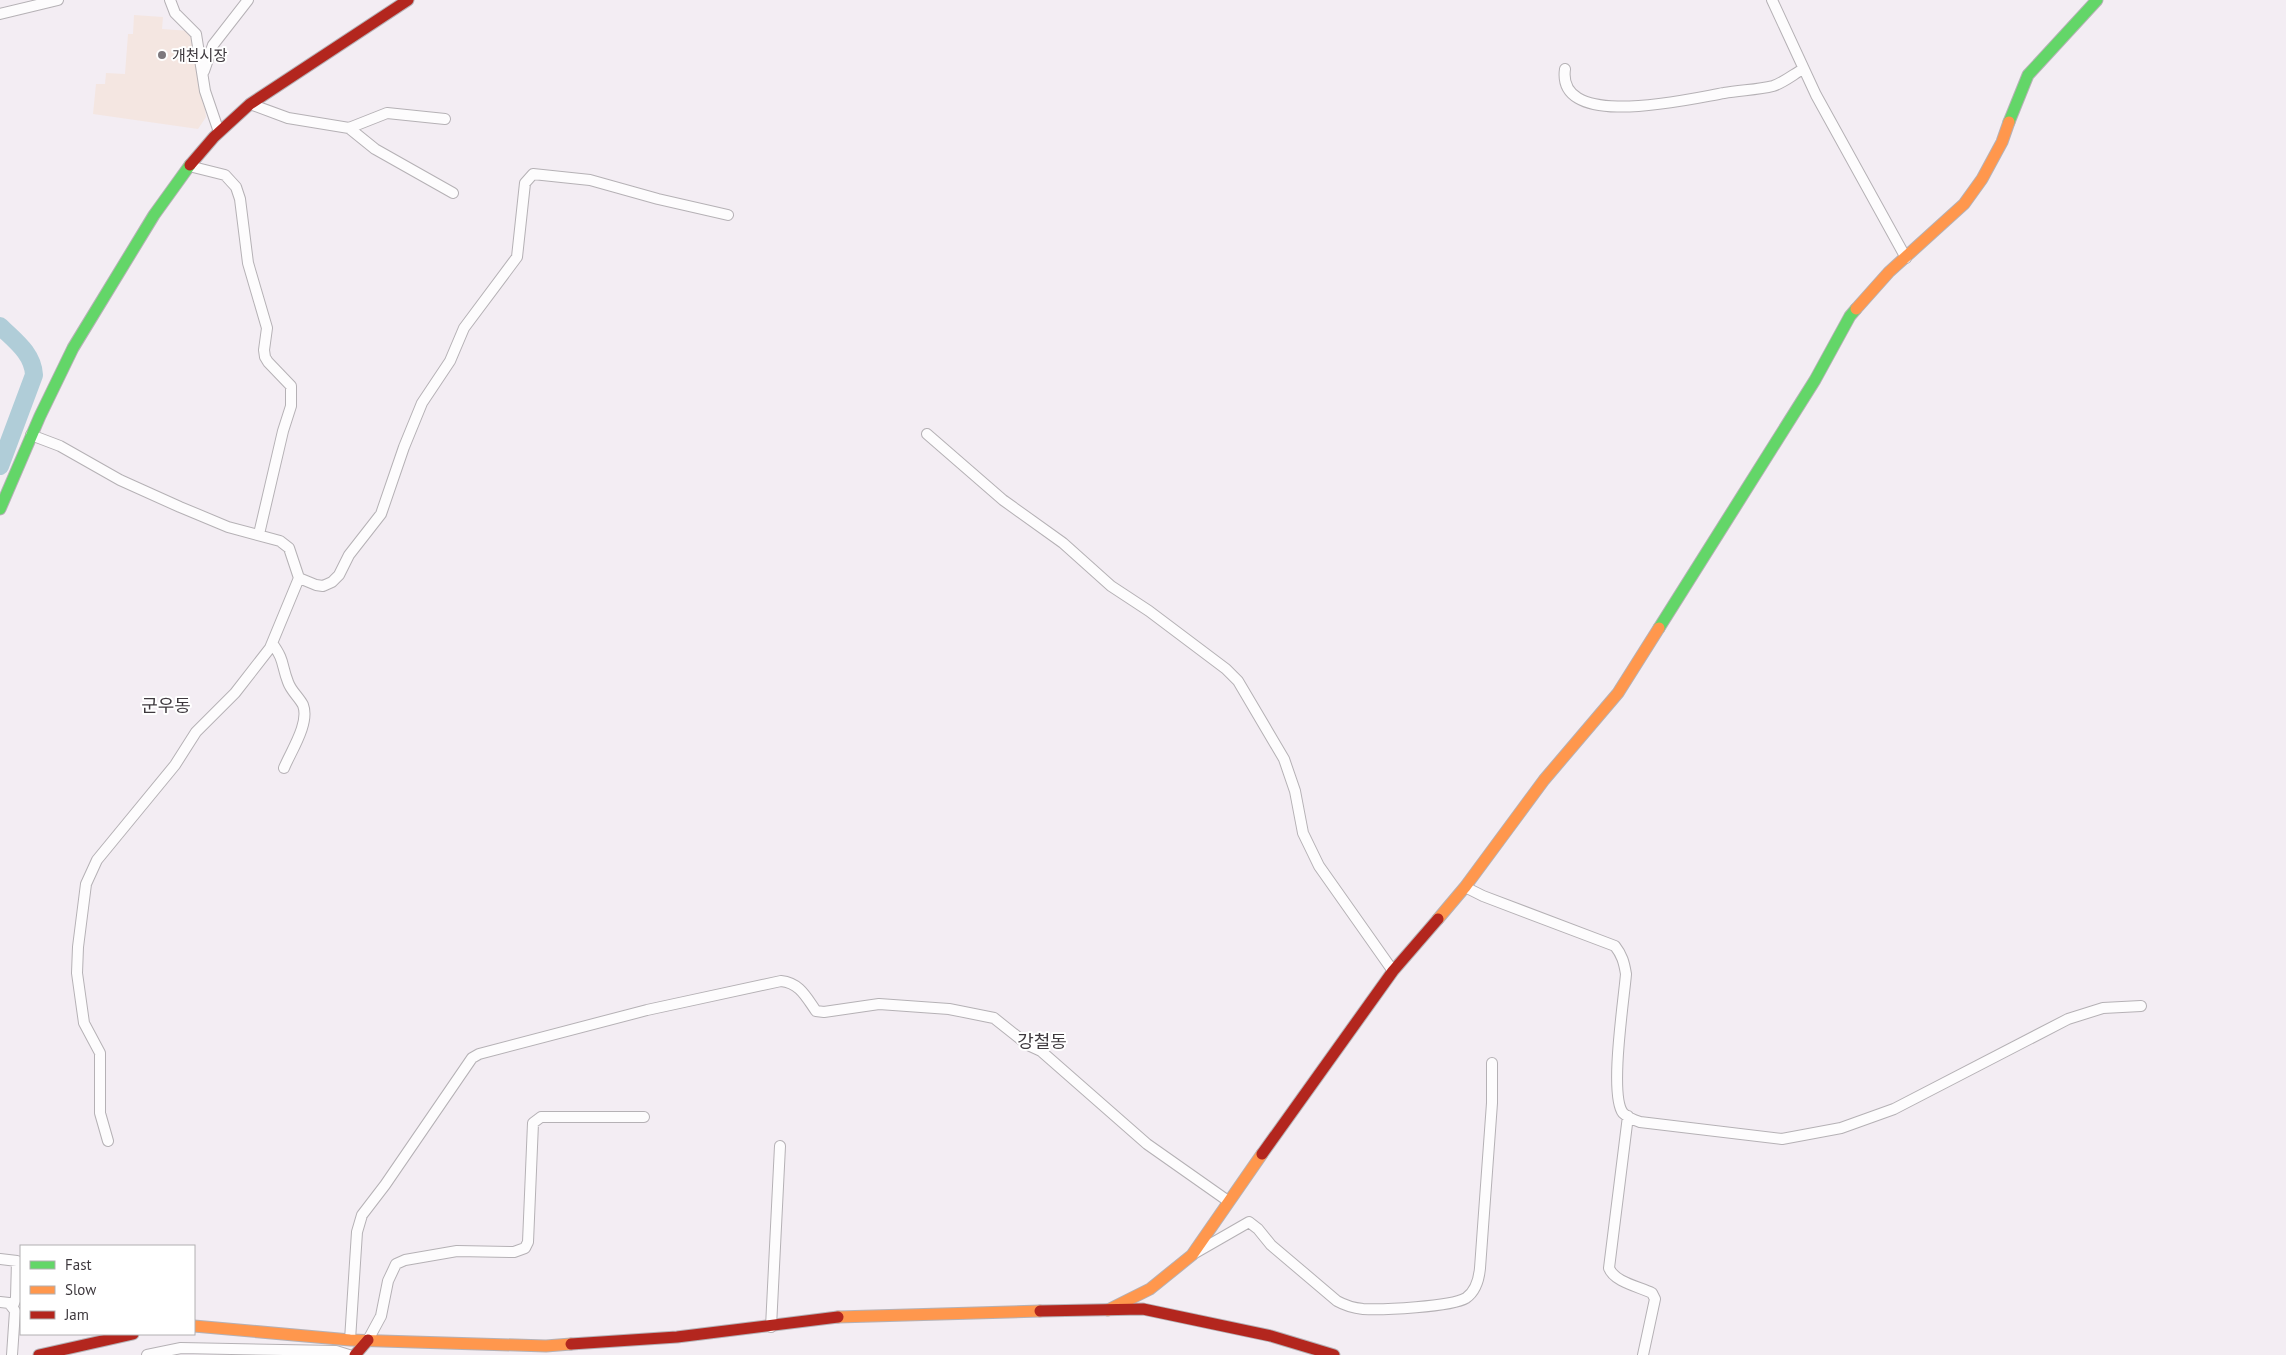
<svg xmlns="http://www.w3.org/2000/svg" width="2286" height="1355" font-family="'PT Sans','Noto Sans KR',sans-serif">
<style>
.commercial{fill:#f4e6e1}
.lines{fill:none;stroke-linecap:round;stroke-linejoin:round}
.river{stroke:#b0cdd8;stroke-width:18}
.street-casing{stroke:#b5b1b5;stroke-width:12}
.fast-casing{stroke:#b5b1b5;stroke-width:13}
.slow-casing{stroke:#b5b1b5;stroke-width:13}
.jam-casing{stroke:#b5b1b5;stroke-width:13}
.street{stroke:#fdfcfd;stroke-width:10}
.fast{stroke:#63d668;stroke-width:11}
.slow{stroke:#ff974d;stroke-width:11}
.jam{stroke:#b3261e;stroke-width:11}
.poi-dot{fill:#7d787d;stroke:#fff;stroke-width:2}
.labels{text-anchor:middle;dominant-baseline:central;stroke-width:4;stroke-linejoin:round;paint-order:stroke}
.poi-label{font-size:15px;fill:#3e393e;stroke:#fff;text-anchor:start}
.quarter-label{font-size:18px;fill:#3e393e;stroke:#fff}
</style>
<rect width="100%" height="100%" fill="#f3edf3"/>
<path class="commercial" d="M134,15L163,17L162,29L190,31L196,36L206,117L198,129L93,114L96,84H105L106,73L125,74L128,34H133Z"/>
<g class="lines">
<path class="river" d="M0,326C14,340 33,353 34,375L0,466"/>
<g class="street-casing">
<path id="street" d="M170,0L175,13L196,34L205,91L219,132
M1772,0L1816,95L1906,258
M0,14L58,0
M1565,69C1556,132 1693,98 1724,93C1740,90 1758,90 1773,86C1783,83 1794,74 1803,69
M204,71L213,45L248,0
M250,104L288,118L349,128L375,149L453,193
M349,128L387,113L445,119
M189,166L225,175L236,187L240,199L248,263L267,328L264,350L265,357L268,362L291,386V406L283,431L259,534
M927,434L1003,500L1063,543L1111,586L1149,611L1226,669L1238,681L1284,759L1295,791L1303,833L1319,866L1393,971
M31,435L60,446L120,480L180,507L228,527L280,541L289,548L299,578L316,585L323,586L332,582L339,575L349,555L381,514L404,447L422,403L450,361L464,328L517,257L525,183L533,174L590,180L658,199L728,215
M272,643C285,661 281,664 288,682C291,691 299,697 303,705C310,723 291,751 284,768
M1465,887L1483,896L1615,946C1622,955 1624,962 1626,974C1624,999 1609,1095 1623,1113C1627,1117 1634,1120 1640,1122L1782,1139L1841,1128L1894,1109L2068,1019L2103,1008L2141,1006
M1628,1116L1609,1268C1614,1282 1640,1287 1652,1293L1655,1299L1643,1355
M108,1141L100,1113V1053L84,1023L77,973L78,947L86,884L97,860L175,765L196,732L235,693L270,648L299,578
M1195,1253L1249,1222L1258,1229L1271,1245L1337,1301C1346,1306 1353,1308 1363,1309C1382,1310 1451,1307 1466,1298C1476,1291 1479,1279 1480,1268L1492,1103V1063
M0,1259L17,1261L16,1298L13,1306
M0,1302L9,1303L15,1311L12,1355
M771,1327L780,1146
M350,1340L357,1232L362,1215L385,1185L472,1058L479,1054L647,1010L781,981C800,983 806,997 816,1011L824,1012L879,1004L949,1009L994,1018L1028,1045L1041,1051L1147,1144L1228,1201
M368,1340L381,1316L388,1281L396,1264L405,1260L457,1251L514,1252L525,1248L528,1242L533,1123L541,1117H644
M147,1355L181,1348L336,1351L349,1355"/>
</g>
<g class="fast-casing">
<path id="fast" d="M2009,122L2028,75L2097,0
M0,509L40,416L73,348L154,215L190,165
M1659,628L1815,380L1850,316L1856,309"/>
</g>
<g class="slow-casing">
<path id="slow" d="M1856,309L1889,272L1964,204L1982,179L2002,142L2009,122
M1438,919L1465,887L1544,780L1618,693L1659,628
M1108,1310L1150,1289L1192,1255L1262,1154
M838,1317L1040,1311
M194,1326L350,1340L546,1346L571,1344"/>
</g>
<g class="jam-casing">
<path id="jam" d="M190,165L214,137L250,104L408,0
M1262,1154L1393,971L1438,919
M1040,1311L1143,1309L1271,1336L1334,1355
M571,1344L677,1337L838,1317
M39,1355L133,1334
M355,1355L368,1340"/>
</g>
<use href="#street" class="street"/>
<use href="#fast" class="fast"/>
<use href="#slow" class="slow"/>
<use href="#jam" class="jam"/>
</g>
<circle class="poi-dot" cx="162" cy="55" r="5"/>
<g class="labels">
<g class="poi-label">
<text x="172" y="55">개천시장</text>
</g>
<g class="quarter-label">
<text x="166" y="705">군우동</text>
<text x="1042" y="1041">강철동</text>
</g>
</g>
<rect x="20" y="1245" width="175" height="90" fill="#ffffff" stroke="#b2b0b2"/>
<rect x="30" y="1261" width="25" height="8" fill="#63d668" stroke="#b2b0b2"/>
<text x="65" y="1270" font-size="15" fill="#3e393e">Fast</text>
<rect x="30" y="1286" width="25" height="8" fill="#ff974d" stroke="#b2b0b2"/>
<text x="65" y="1295" font-size="15" fill="#3e393e">Slow</text>
<rect x="30" y="1311" width="25" height="8" fill="#b3261e" stroke="#b2b0b2"/>
<text x="65" y="1320" font-size="15" fill="#3e393e">Jam</text>
</svg>
